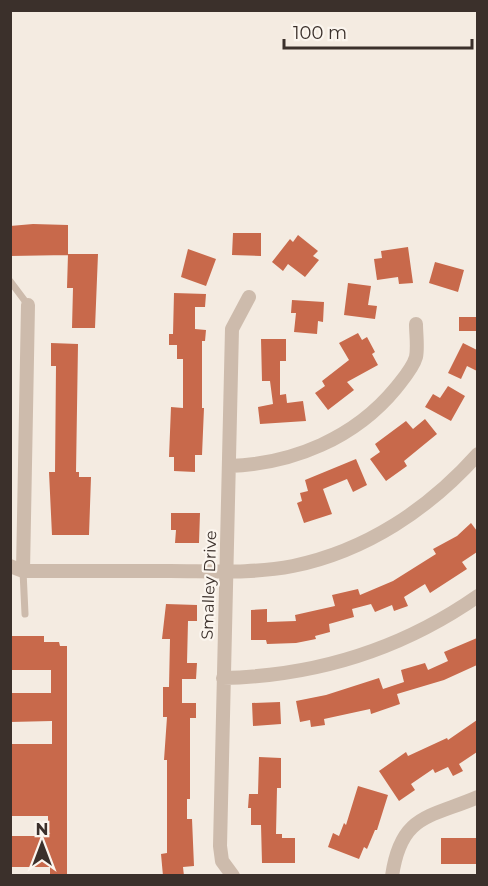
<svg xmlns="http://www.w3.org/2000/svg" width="488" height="886" font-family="Montserrat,sans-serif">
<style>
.building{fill:#c8694b}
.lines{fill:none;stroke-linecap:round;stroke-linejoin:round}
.lane{stroke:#cdbbac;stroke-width:7}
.street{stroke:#cdbbac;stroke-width:14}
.labels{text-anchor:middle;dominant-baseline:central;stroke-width:4.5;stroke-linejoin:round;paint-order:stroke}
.street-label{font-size:16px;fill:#3b302b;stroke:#fbf5ee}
</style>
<rect width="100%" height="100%" fill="#f4ebe1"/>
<path class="building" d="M33,224L68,225V255L10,256V226Z
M233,233H261V256L232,255Z
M298,235L318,251L313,256L319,260L305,277L288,264L283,271L272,262L290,239L293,242Z
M408,247L413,283L399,284L398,277L377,280L374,259L382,258L381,251Z
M188,249L216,259L206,286L181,277Z
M68,254H98L95,328H72L73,288H67Z
M435,262L464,270L458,292L429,283Z
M348,283L371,286L368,305L377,306L375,319L344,315Z
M174,293L206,294L205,307H195V329L206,330L205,341H202V408H204L202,455H195V472L174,471V457H169L171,407L183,408V359H177V345H169V334H173Z
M292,300L324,302L323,322L318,321L317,334L294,332L296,313H291Z
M459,317H477V331H459Z
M358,333L362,340L367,337L375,352L372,354L378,365L347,382L354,390L328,410L315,393L325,386L322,381L349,360L339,343Z
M261,339H286V361H280V395L286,394L287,403L303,401L306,421L260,424L258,407L273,404L270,381H262Z
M51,343L78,344L76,472H79V477H91L89,535H52L49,472H55L56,366H51Z
M463,343L477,350V371L467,366L461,379L448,373Z
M448,386L465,396L451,421L425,407L433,394L440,398Z
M425,419L437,434L404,461L407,466L386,481L370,459L380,452L375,444L406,421L413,429Z
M356,459L367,485L353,492L347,479L323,489L332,514L304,523L297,503L302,501L300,493L308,491L305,480Z
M171,513H200L199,543H175L176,530H171Z
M471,523L477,531V552L462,562L467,569L430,593L425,584L404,597L408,606L394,611L392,605L375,612L371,604L352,609L354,617L329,624L330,632L315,636L316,639L296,643L267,644L266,640H251V610L267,609V622L296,621L295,615L335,606L332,595L358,589L360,595L393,581L436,554L433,549L457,536Z
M166,604L197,605V621H188L187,663H197L196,679H182V703H196V718H190V799H187V819H192L194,866L183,867L184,876H163L161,854L167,853V760H164L167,717H163V687H169L170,639H162Z
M11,636H44V642H59L60,646H67V876H50V867H10V836H48V816H10V744H52V721L10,722V693H51V670H10Z
M477,638V665L444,680L397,694L400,704L371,714L370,709L324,719L325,725L311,727L310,720L300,722L296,701L326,695L379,678L383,689L404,682L401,670L425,663L428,670L448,661L444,652Z
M280,702L281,724L253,726L252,703Z
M477,720V752L459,764L463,771L453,776L448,767L435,773L433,769L411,784L415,790L399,801L379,771L406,752L408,756L447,738L448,740Z
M259,757L281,758V788H277L276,834H282V838H295V863H262L261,825H251V808H248L249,794H258Z
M358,786L388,795L377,830H375L367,849L364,847L359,859L328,847L333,833L339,836L344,823L346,825Z
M441,838H477V864H441Z"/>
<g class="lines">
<path class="lane" d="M10,281L28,305
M23,571L25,614"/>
<path class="street" d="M229,466C293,464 355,438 396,388C403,379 413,368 416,357C418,347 416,334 416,324
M10,566L23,571C72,571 121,571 170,571C211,571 253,574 293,566C366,551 429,509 478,454
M23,571L28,305
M223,678C315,676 402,649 478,596
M233,876L222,861L220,846L232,329L249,297
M392,876C401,814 429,818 478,797"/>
</g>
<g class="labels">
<g class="street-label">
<text transform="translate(209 585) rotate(-88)">Smalley Drive</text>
</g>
</g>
<rect width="488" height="886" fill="none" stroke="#3b302b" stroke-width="24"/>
<g transform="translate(42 844)" stroke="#fbf5ee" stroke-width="4.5" paint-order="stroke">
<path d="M0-4.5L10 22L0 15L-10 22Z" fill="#3b302b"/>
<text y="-9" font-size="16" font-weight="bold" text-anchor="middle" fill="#3b302b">N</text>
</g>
<path d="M284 39v9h188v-9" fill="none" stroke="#3b302b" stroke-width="3"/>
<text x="293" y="39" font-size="18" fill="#3b302b" stroke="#fbf5ee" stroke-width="4.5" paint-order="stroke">100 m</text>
</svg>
